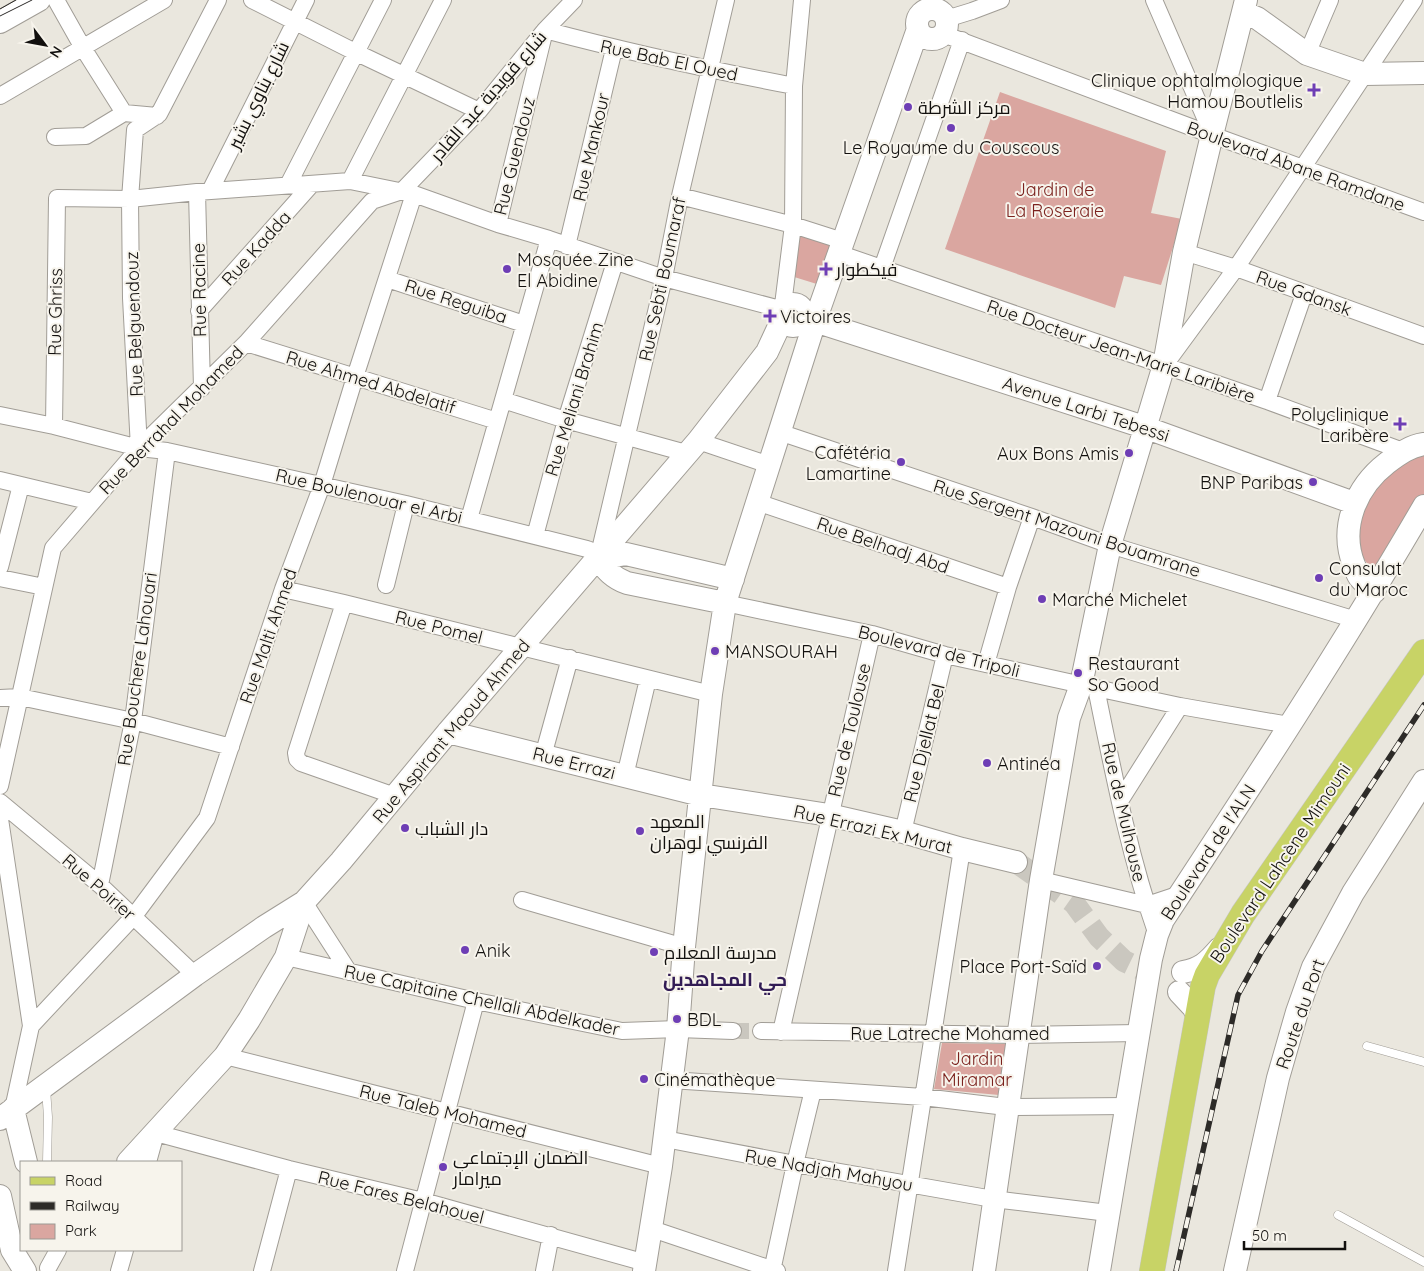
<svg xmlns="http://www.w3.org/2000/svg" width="1424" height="1271" font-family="Quicksand,Cairo,sans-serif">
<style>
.green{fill:#daa6a0}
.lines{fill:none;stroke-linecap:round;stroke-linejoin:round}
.street-tunnel{stroke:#cac7bf;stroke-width:16;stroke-dasharray:16 8;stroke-linecap:butt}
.secondary-tunnel{stroke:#cac7bf;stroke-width:22;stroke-dasharray:22 11;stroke-linecap:butt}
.lane-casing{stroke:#a19d96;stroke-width:9}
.street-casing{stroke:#a19d96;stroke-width:18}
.secondary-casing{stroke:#a19d96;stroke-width:24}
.primary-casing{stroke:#c6c6c5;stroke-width:26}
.lane{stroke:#fff;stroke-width:8}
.street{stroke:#fff;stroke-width:16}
.secondary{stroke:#fff;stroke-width:22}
.primary{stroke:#c8d366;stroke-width:25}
.tram{stroke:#2d2b28;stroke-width:1}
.rail-casing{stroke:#2d2b28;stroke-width:5.5}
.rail{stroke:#f7f4ec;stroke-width:4;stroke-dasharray:11;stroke-linecap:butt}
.poi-dot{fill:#6e3eb5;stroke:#f7f4ec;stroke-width:2}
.labels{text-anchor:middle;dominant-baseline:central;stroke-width:4;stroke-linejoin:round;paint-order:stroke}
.street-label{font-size:18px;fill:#12100e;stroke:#f7f4ec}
.poi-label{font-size:18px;fill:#12100e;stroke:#f7f4ec;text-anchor:start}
.park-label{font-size:18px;fill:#7b221e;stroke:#f7f4ec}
.neighbourhood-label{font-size:19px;font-weight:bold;fill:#321c55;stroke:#f7f4ec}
</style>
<rect width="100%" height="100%" fill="#eae7de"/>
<path class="green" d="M1000,92L1166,151L1151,213L1182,219L1161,285L1124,276L1115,308L945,249Z
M798,233L835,243L820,285L791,276Z
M1421,456H1424V496L1377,577L1361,555L1357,534L1362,508L1371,491L1404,460Z
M942,1043L1006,1044L999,1095L934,1089Z"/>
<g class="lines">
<path class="street-tunnel" d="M733,1031H761"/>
<path class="secondary-tunnel" d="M1016,862L1074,903L1099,937L1124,961L1157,977"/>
<g class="lane-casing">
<path id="lane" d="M1367,1046L1424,1062
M46,1089L48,1117L47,1162
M1338,1215L1424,1262"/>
</g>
<g class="street-casing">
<path id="street" d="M56,0L83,48L124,113L157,116
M252,0L355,52L479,111
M1154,0L1212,134
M946,19L972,11L1001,0
M943,34L1212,135L1424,212
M1307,54L1330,0
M0,96L164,0
M55,137L86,136L124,113
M350,181L443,0
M288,185L383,0
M210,191L306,0
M197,192L202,388
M680,196L793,225L843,241
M498,224L545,30C628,52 710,70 794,86
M567,246L614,49
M1184,252L1236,268L1424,336
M838,253L1267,401L1403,451
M882,268L962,40
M387,279L524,324
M779 315a14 14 0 1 1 28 0a14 14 0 1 1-28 0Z
M783,305L793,225L794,86L802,0
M199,311L312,184
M246,343L497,421
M1167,362L1236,268L1414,0
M503,400L566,420L686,453
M1267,401L1304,294
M0,415L54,426L139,448L167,451L406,504L587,549L592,551L598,559
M54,426L57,198L130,199L197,192L350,181L414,194L498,224L549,239L664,278L780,309
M779,432L1032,517L1110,545L1356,620
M698,441L769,465
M139,448L131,298L130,199L135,130L159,114L218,0
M0,480L92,502
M757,502L1008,587
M469,519L549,239
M535,536L566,420L615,262
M599,554L664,278L680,196L726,0
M0,567L21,485
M0,578L44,587
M386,585L406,504
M283,589L344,603L711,694
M344,603L296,753L297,759L301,763L395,796
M725,603L872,634L945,655L1096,688L1180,706L1289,725
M986,664L1008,587L1032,517
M1096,688C1113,771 1129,855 1157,935
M0,698L20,697L133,721L231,747
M543,756L570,658
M625,776L648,679
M0,786L53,548L139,448L246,343L372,201L402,191L479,111L545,30L574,0
M1120,801L1180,706
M0,802L100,885L195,975
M0,819L31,1026L13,1109
M903,832L945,655
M1041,880L1147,905L1180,894
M100,885L133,721L167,451
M522,900L684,947
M304,902L349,972
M286,957L476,1001L622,1031L678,1029L733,1031
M31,1026L134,916L207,818L283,589L322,485L355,377L414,194
M761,1031L1017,1035L1138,1033
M781,1032L872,634
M225,1056L661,1166
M671,1080L923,1097L1006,1107L1127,1106
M665,1139L795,1164L993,1199L1108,1213
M148,1162L156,1133L289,1169L423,1201L646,1263
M652,1229L777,1271
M48,1268L58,1250
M119,1271L125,1250
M262,1271L289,1169
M405,1271L476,1001
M544,1271L551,1235
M772,1271L795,1164L813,1090
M896,1271L962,849"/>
</g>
<g class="secondary-casing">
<path id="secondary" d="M917 24a15 15 0 1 1 30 0a15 15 0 1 1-30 0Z
M1243,12L1257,18L1307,54L1365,74L1424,73
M0,22L39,0
M815,321L1144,427L1354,503
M598,559C606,570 613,578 627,583L725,603
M598,559L626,554L733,579
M1374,592C1370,587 1364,583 1360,578C1357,575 1356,569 1354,565C1339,527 1356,487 1387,463C1399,454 1410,446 1424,444
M448,732L701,795L829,815L903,832L962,849L1016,862
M1183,972C1200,969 1207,963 1219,949
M1179,992L1193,1007L1198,1016
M13,1109L26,1162
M0,1119L195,975L264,927L304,902L341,861L448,732L698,441L767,352L781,322
M128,1162L225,1056L249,1020L286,957L304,902
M0,1196L12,1250L25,1271
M644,1271L661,1166L678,1029L684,947L711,694L725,603L815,321L918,29
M984,1271L1041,880L1069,718L1081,685L1110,545L1164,365L1184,252L1212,135L1246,0
M1099,1271L1151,959L1157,935L1163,920C1253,783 1342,647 1424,506
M1235,1271L1278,1078L1297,1012L1313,967L1353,893L1424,781"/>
</g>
<g class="primary-casing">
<path id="primary" d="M1152,1271L1203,986L1207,975L1243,914L1424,652"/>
</g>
<use href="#lane" class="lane"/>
<use href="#street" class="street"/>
<use href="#secondary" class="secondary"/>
<use href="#primary" class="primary"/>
<path class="tram" d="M0,9L16,0
M0,16L32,0"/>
<g class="rail-casing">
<path id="rail" d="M1176,1271L1238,995L1262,951L1424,705"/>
</g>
<use href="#rail" class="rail"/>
</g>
<g class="poi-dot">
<path d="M1311.5 82.5h5v5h5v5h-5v5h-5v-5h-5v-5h5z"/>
<circle cx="908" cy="107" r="5"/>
<circle cx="951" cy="128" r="5"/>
<circle cx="507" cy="269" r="5"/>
<path d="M823.5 261.5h5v5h5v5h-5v5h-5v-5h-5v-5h5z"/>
<path d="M767.5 308.5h5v5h5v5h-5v5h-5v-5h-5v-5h5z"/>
<path d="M1397.5 416.5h5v5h5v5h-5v5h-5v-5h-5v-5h5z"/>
<circle cx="1129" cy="453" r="5"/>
<circle cx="901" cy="462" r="5"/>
<circle cx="1313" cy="482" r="5"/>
<circle cx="1319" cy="578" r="5"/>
<circle cx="1042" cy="599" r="5"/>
<circle cx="715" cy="651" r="5"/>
<circle cx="1078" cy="673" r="5"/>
<circle cx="987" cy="763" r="5"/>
<circle cx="405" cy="828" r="5"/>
<circle cx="640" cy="831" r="5"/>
<circle cx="465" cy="950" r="5"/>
<circle cx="654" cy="952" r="5"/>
<circle cx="1097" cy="966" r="5"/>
<circle cx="677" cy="1019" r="5"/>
<circle cx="644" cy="1079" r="5"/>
<circle cx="443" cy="1167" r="5"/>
</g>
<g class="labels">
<g class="street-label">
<text transform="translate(669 60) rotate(12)">Rue Bab El Oued</text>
<text transform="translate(258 95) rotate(-64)">شارع بناوي بشير</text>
<text transform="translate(488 96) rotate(-49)">شارع قويدية عبد القادر</text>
<text transform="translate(591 147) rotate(-77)">Rue Mankour</text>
<text transform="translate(514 156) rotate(-76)">Rue Guendouz</text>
<text transform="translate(1296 166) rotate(20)">Boulevard Abane Ramdane</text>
<text transform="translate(256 248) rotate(-48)">Rue Kadda</text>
<text transform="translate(662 279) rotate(-78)">Rue Sebti Boumaraf</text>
<text transform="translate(199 290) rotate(-91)">Rue Racine</text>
<text transform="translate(1304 293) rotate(20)">Rue Gdansk</text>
<text transform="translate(456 301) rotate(18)">Rue Reguiba</text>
<text transform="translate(55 312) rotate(-89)">Rue Ghriss</text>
<text transform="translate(134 324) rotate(-92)">Rue Belguendouz</text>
<text transform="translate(1121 351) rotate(19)">Rue Docteur Jean-Marie Laribière</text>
<text transform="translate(371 382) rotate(17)">Rue Ahmed Abdelatif</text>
<text transform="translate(574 399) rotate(-73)">Rue Meliani Brahim</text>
<text transform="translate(1086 409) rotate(18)">Avenue Larbi Tebessi</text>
<text transform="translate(171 420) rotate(-46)">Rue Berrahal Mohamed</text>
<text transform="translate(369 496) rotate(13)">Rue Boulenouar el Arbi</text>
<text transform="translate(1067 528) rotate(18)">Rue Sergent Mazouni Bouamrane</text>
<text transform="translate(883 545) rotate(19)">Rue Belhadj Abd</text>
<text transform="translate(439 627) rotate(14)">Rue Pomel</text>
<text transform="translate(268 636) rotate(-71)">Rue Malti Ahmed</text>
<text transform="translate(939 651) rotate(14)">Boulevard de Tripoli</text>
<text transform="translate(137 669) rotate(-82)">Rue Bouchere Lahouari</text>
<text transform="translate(849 730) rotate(-77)">Rue de Toulouse</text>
<text transform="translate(451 731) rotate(-50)">Rue Aspirant Maoud Ahmed</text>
<text transform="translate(924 743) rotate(-76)">Rue Djellat Bel</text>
<text transform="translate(574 763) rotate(14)">Rue Errazi</text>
<text transform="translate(1124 812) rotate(77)">Rue de Mulhouse</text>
<text transform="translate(873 829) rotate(13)">Rue Errazi Ex Murat</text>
<text transform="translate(1208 852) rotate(-57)">Boulevard de l'ALN</text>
<text transform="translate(1280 863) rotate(-56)">Boulevard Lahcène Mimouni</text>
<text transform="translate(99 887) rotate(41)">Rue Poirier</text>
<text transform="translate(482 1000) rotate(12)">Rue Capitaine Chellali Abdelkader</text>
<text transform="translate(1300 1014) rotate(-71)">Route du Port</text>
<text x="950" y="1033">Rue Latreche Mohamed</text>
<text transform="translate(443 1111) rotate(14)">Rue Taleb Mohamed</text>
<text transform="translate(829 1170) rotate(10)">Rue Nadjah Mahyou</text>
<text transform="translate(401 1197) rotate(14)">Rue Fares Belahouel</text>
</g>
<g class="poi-label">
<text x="1303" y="80" text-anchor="end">Clinique ophtalmologique<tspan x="1303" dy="21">Hamou Boutlelis</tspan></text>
<text x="918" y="107">مركز الشرطة</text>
<text x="951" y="147" text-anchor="middle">Le Royaume du Couscous</text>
<text x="517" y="259">Mosquée Zine<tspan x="517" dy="21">El Abidine</tspan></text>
<text x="836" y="269">فيكطوار</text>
<text x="780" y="316">Victoires</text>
<text x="1389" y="414" text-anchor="end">Polyclinique<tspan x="1389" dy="21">Laribère</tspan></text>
<text x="891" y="452" text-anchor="end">Cafétéria<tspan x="891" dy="21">Lamartine</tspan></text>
<text x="1119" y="453" text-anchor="end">Aux Bons Amis</text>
<text x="1303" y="482" text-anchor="end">BNP Paribas</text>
<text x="1329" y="568">Consulat<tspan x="1329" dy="21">du Maroc</tspan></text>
<text x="1052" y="599">Marché Michelet</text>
<text x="725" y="651">MANSOURAH</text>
<text x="1088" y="663">Restaurant<tspan x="1088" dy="21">So Good</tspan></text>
<text x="997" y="763">Antinéa</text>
<text x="650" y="821">المعهد<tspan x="650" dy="21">الفرنسي لوهران</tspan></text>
<text x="415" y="828">دار الشباب</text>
<text x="475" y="950">Anik</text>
<text x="664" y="952">مدرسة المعلام</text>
<text x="1087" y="966" text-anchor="end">Place Port-Saïd</text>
<text x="687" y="1019">BDL</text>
<text x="654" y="1079">Cinémathèque</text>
<text x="453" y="1157">الضمان الإجتماعي<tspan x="453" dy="21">ميرامار</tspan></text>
</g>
<g class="park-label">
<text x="1055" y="189">Jardin de<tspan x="1055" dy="21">La Roseraie</tspan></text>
<text x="977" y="1058">Jardin<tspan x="977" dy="21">Miramar</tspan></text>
</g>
<g class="neighbourhood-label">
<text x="725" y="979">حي المجاهدين</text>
</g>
</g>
<rect x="20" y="1161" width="162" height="90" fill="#f7f4ec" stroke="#9b9993"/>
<rect x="30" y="1177" width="25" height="8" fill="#c8d366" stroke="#9b9993"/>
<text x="65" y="1186" font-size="15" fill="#12100e">Road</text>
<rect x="30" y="1202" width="25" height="8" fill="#2d2b28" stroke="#9b9993"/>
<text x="65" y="1211" font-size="15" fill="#12100e">Railway</text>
<rect x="30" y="1224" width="25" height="15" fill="#daa6a0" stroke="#9b9993"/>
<text x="65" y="1236" font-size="15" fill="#12100e">Park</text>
<g transform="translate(45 45) rotate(122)" stroke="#f7f4ec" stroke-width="4" paint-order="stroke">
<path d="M0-4L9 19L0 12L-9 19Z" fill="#12100e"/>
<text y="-8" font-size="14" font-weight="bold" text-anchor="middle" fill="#12100e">N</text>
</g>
<path d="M1244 1241v8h101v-8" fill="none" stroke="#12100e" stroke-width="2.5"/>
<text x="1252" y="1241" font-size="15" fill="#12100e" stroke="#f7f4ec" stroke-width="4" paint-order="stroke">50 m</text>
</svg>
